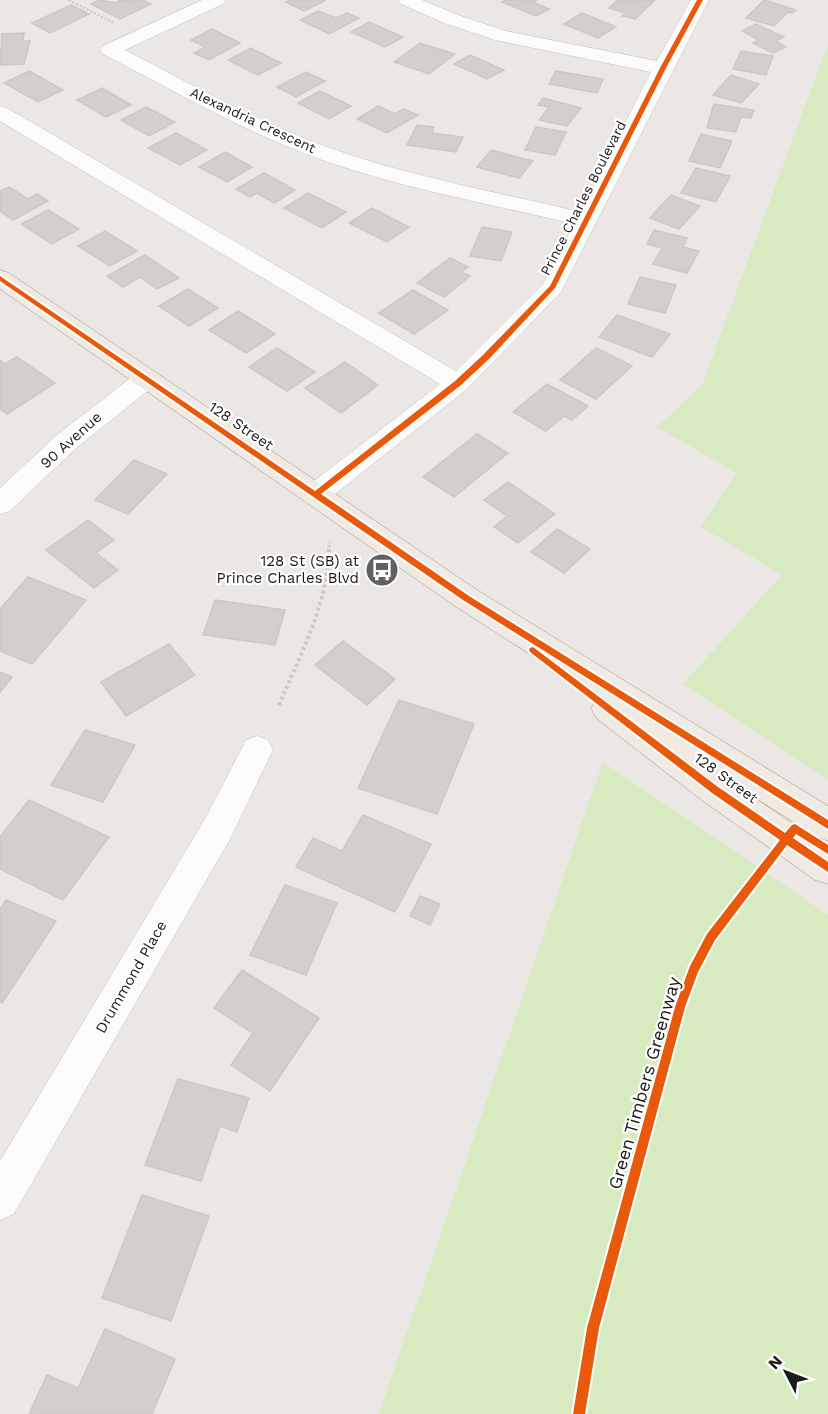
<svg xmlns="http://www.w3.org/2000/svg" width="828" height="1414" font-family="'Work Sans',sans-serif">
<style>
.grass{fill:#d8eabf}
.building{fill:#d2cfcc;stroke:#cdc8c5;stroke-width:1.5}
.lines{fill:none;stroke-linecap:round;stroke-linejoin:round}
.minor-casing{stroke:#c2c1c0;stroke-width:1}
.major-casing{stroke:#a09480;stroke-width:1}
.path-far2{stroke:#d6c5c3;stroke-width:2;stroke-dasharray:2 2;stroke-linecap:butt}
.path-far1{stroke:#d6c5c3;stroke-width:3;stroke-dasharray:2 2;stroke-linecap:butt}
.path{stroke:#d6c5c3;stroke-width:4;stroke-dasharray:3 3;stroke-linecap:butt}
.minor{fill:#fcfbfb;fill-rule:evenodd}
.major{fill:#f0eae2;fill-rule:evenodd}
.cycleway-casing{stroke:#fff;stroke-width:4}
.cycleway{fill:#e8590c;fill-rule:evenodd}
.labels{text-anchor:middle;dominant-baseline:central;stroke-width:4.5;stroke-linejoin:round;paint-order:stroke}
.far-street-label{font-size:14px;fill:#1b1b1b;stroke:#fff}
.street-label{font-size:15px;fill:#1b1b1b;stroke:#fff}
.poi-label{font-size:15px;fill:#1b1b1b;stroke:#fff;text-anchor:end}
.near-street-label{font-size:18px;fill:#1b1b1b;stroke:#fff}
</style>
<rect width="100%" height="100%" fill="#eae7e4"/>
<path class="grass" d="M828,44V780L683,684L782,575L701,527L737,473L657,427L702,385Z
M603,762L828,915V1414H379Z"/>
<path class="building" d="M100,0L115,3L121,0H143L151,4L120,19L91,4Z
M290,0H326L304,11L286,2Z
M505,0H537L533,2L549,9L536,16L502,2Z
M618,0H649L654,1L635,19L622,16L625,13L609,8Z
M764,0L796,10L792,13L788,12L774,26L746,18Z
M71,5L89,14L50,33L32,23Z
M318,11L336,18L347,13L359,18L329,34L300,20Z
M582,13L616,27L598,38L564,24Z
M369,22L403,37L385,47L351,32Z
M756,24L784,37L775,41L786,47L773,53L753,43L759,40L742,31Z
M212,29L240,43L209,60L194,53L205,47L191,40Z
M24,33L23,41H30L24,64L0,65L2,34Z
M420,43L455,54L429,74L394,62Z
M251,48L281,63L258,75L228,60Z
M741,51L773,56L766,75L733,69Z
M470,55L504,70L487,79L454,64Z
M29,71L63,90L38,102L4,83Z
M556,71L603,79L597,93L549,84Z
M306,72L325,81L296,97L277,87Z
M731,75L759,84L741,103L713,95Z
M102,88L131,105L106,117L77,100Z
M320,91L351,106L329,119L298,103Z
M543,98L581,108L567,126L539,120L549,107L538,105Z
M714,104L754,110L751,118L741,117L736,132L707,128Z
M378,106L395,114L404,109L418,115L387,133L357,119Z
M146,107L175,122L149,136L121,120Z
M417,125L434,127L432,133L463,137L456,152L407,145Z
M536,127L566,132L555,155L525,150Z
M176,133L207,150L180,165L148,148Z
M701,134L732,141L720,168L689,161Z
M491,150L533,161L519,178L477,167Z
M225,152L252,167L227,182L199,167Z
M696,168L730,176L716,202L681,193Z
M264,173L295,190L274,203L257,193L250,197L236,189Z
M9,187L28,199L37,194L48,201L13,220L0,211V191Z
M308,193L346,212L322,228L284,208Z
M671,195L700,206L679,229L650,218Z
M372,208L409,227L387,242L349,223Z
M48,210L79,229L52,244L21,224Z
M482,227L512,232L501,261L470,256Z
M654,230L687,238L683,247L699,251L687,273L653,264L662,248L647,244Z
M105,231L137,251L110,266L78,246Z
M145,255L179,278L157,289L140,277L123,287L107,276Z
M450,258L468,267L461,272L470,276L444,297L417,283Z
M640,277L676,285L665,313L628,304Z
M188,289L218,308L189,326L159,306Z
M413,290L448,310L414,334L379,313Z
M238,311L275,334L246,353L209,330Z
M617,315L670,334L652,357L599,337Z
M277,348L315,372L287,391L249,367Z
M596,348L632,366L596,399L560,380Z
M17,357L55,383L7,414L0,409V360L5,364Z
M345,362L378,385L341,413L305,388Z
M547,384L588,406L572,420L564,416L546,431L513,412Z
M477,434L508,453L454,497L423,477Z
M134,460L167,474L128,514L95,500Z
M508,482L555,514L518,543L494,527L507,516L484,500Z
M88,520L114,540L96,553L118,570L94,588L46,550Z
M557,529L590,549L564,573L531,552Z
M28,577L86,600L32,664L0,651V609Z
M215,600L285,610L275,645L203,635Z
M343,641L395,679L367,705L315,665Z
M169,644L195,675L126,716L101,682Z
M0,672L12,677L0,692Z
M399,700L474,724L437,814L358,788Z
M85,730L135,745L103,802L51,785Z
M29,800L109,837L63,900L0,869V837Z
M363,815L431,844L395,912L296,867L313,838L342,851Z
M285,885L337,903L306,975L250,955Z
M420,896L440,904L430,925L410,916Z
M6,900L56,921L2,1003L0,1002V909Z
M242,970L319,1018L270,1091L231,1065L253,1033L214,1008Z
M178,1079L249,1098L237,1132L220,1126L201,1181L145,1165Z
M142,1195L209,1216L171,1321L102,1298Z
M105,1329L175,1359L152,1414H29L47,1375L78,1388Z"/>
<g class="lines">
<g class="minor-casing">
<path id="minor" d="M202,0H226L223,4L125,50C185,81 244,114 306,139C393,174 489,190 580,212L651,72L495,40L444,23L401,4L398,0H422L458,15L506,31L657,61L691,0H709L561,292L467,389L325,502L315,505L305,502L301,495L305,488L440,384L0,121V106L7,108L456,371L543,284L574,224C480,201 381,185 291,148C227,122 165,86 103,54L100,50L103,46Z
M146,371L155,373L159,379L155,385L75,449L10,511L0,514V488L57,435L137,373Z
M257,736L268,740L273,750L230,839L14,1214L0,1220V1161L206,817L246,740Z"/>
</g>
<g class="major-casing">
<path id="major" d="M0,270L9,273L477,590L828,806V841L816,836L740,788L828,848V884L815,880L703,801L596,718L591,708L598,698L455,606L0,289Z"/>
</g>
<path class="path-far2" d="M69,0L114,23"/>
<path class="path-far1" d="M329,551V542"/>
<path class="path" d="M279,705C300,655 328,604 329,549"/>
<use href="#minor" class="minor"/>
<use href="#major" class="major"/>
<g class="cycleway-casing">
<path id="cycleway" d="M697,0H703L666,68L555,288L489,359L461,385L321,494L469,596L828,820V829L463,600L0,281V276L315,491L455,381L483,355L550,286L660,68Z
M533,647L718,787L785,833L792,825L795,824L828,845V854L796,834L793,838L828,862V872L787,845L715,940L698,972L685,1007L599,1328L585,1414H573L587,1328L675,1007L690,966L707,934L780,840L712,793L530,652L529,650L530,648Z"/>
</g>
<use href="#cycleway" class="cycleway"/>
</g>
<defs>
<g id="bus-disc" transform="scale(1.725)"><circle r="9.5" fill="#636261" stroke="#fff"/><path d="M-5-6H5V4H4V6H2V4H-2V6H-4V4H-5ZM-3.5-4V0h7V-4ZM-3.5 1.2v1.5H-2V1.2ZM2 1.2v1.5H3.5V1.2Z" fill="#fff"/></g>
</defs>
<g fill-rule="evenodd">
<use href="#bus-disc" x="382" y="570"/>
</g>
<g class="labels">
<g class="far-street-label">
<text transform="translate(253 120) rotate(25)">Alexandria Crescent</text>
<text transform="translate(583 198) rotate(-63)">Prince Charles Boulevard</text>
</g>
<g class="street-label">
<text transform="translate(241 426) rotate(34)">128 Street</text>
<text transform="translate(71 440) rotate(-42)">90 Avenue</text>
<text transform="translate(726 778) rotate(36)">128 Street</text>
<text transform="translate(131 977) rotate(-60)">Drummond Place</text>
</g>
<g class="poi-label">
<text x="359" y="561">128 St (SB) at<tspan x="359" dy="17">Prince Charles Blvd</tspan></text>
</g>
<g class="near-street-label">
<text transform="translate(644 1083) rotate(-74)">Green Timbers Greenway</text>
</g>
</g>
<g transform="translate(786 1372) rotate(312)" stroke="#ffffff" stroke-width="4.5" paint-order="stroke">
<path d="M0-4.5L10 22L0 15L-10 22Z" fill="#1b1b1b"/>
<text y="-9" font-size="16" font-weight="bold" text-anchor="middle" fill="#1b1b1b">N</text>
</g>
</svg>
